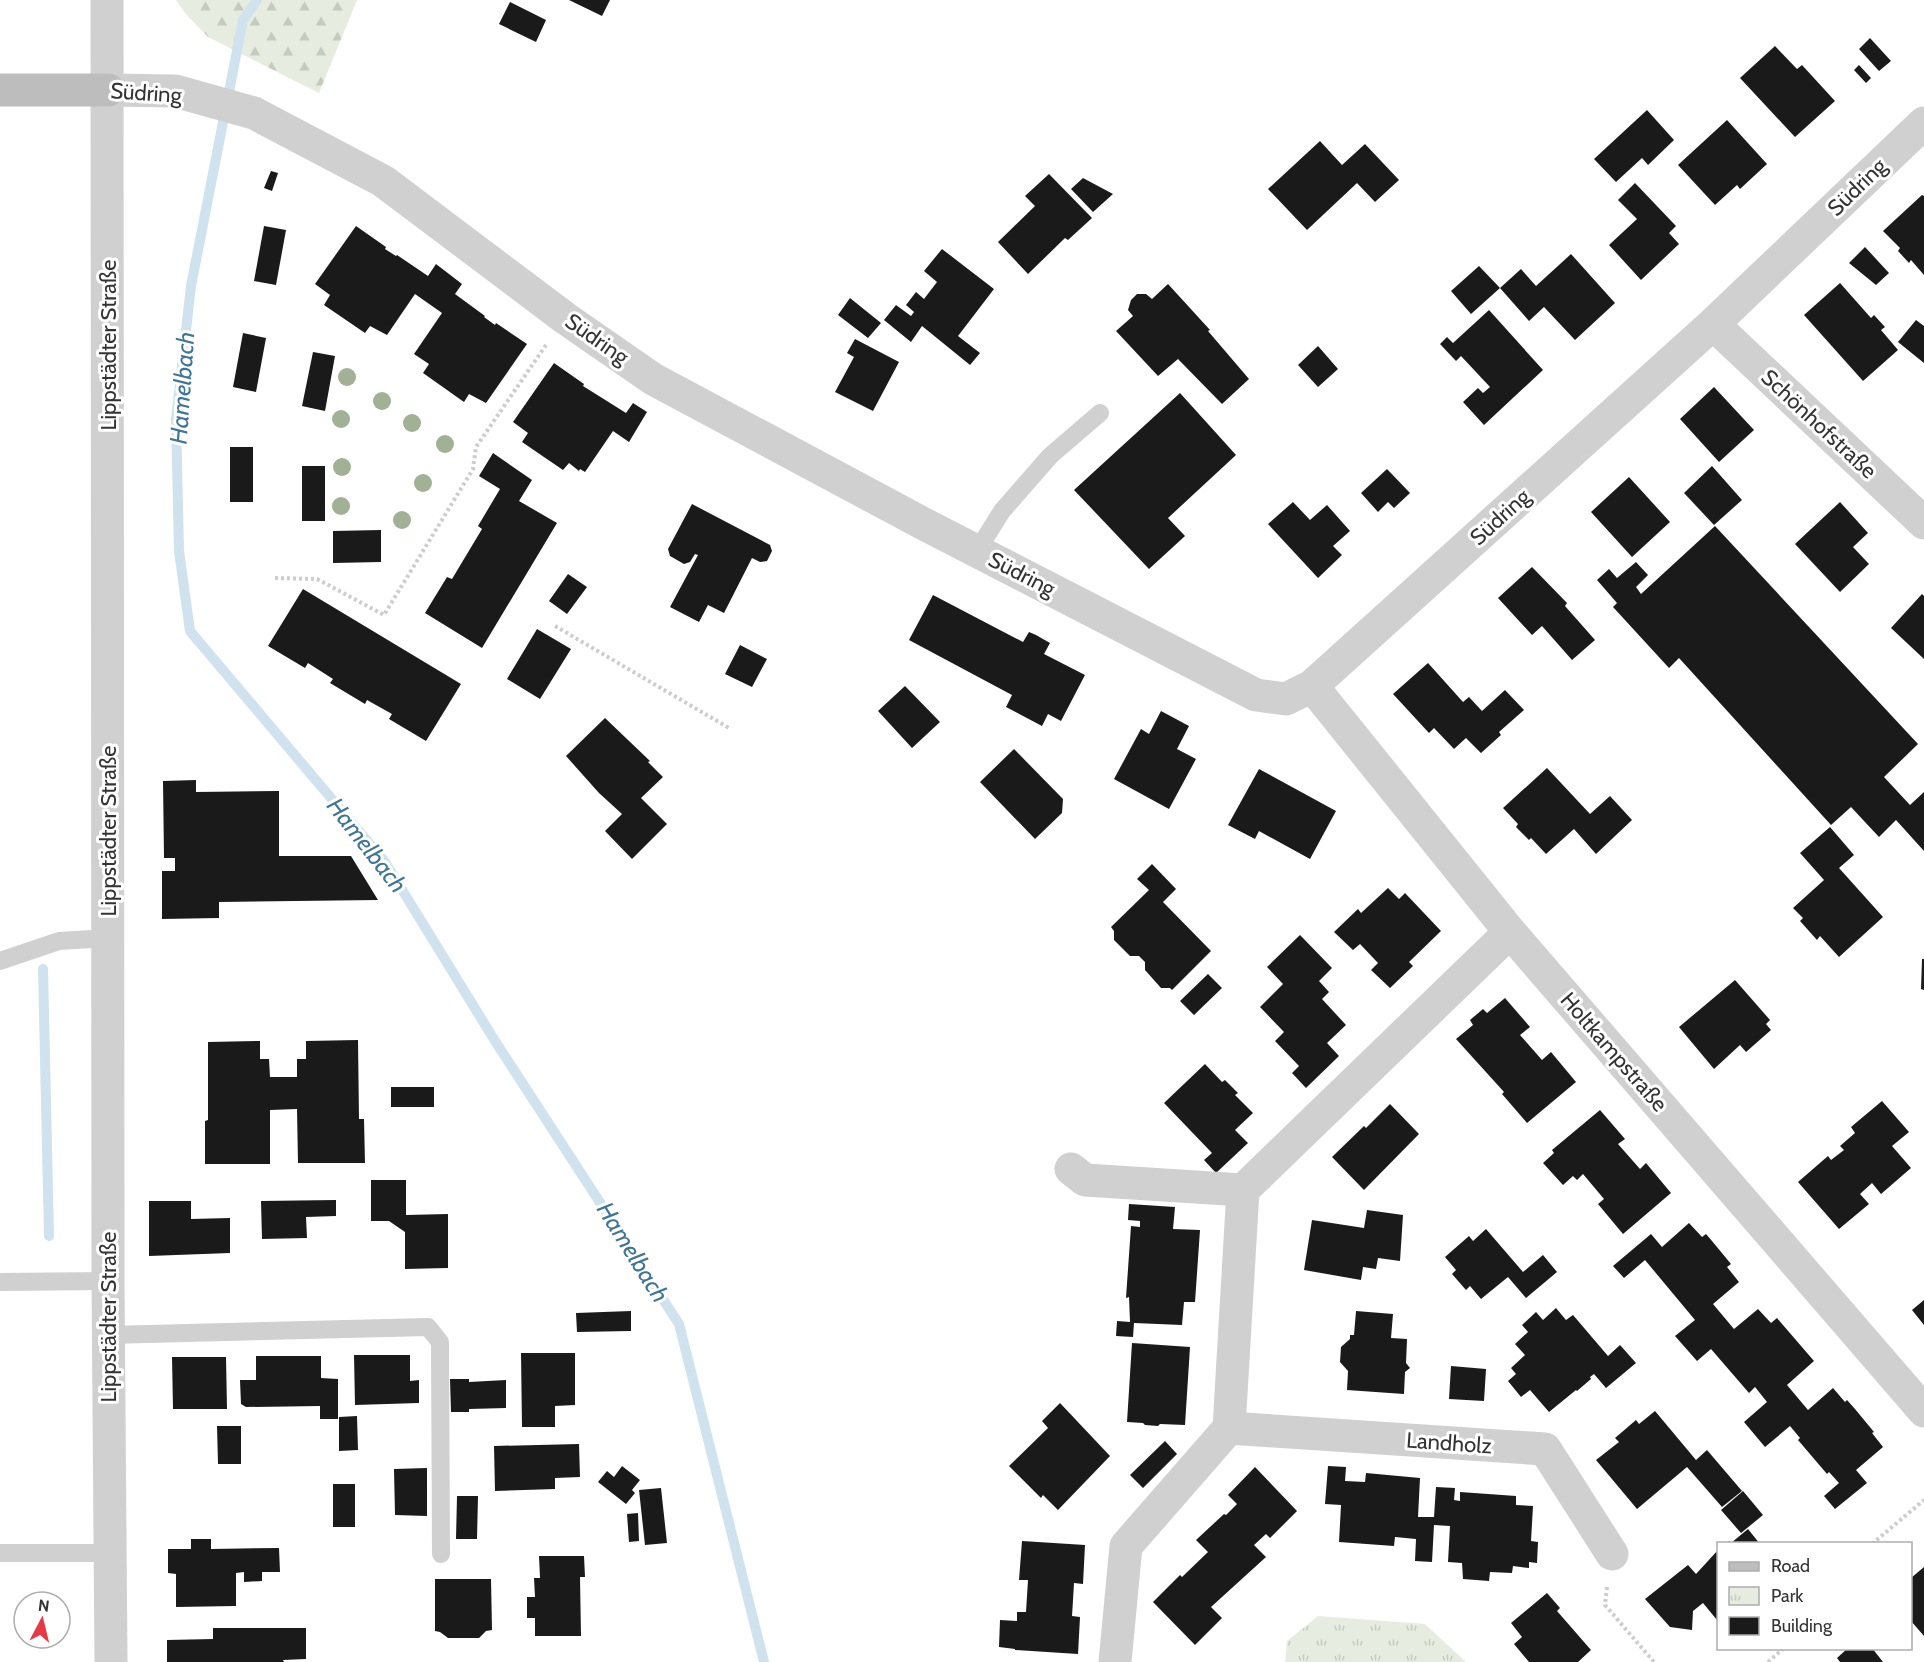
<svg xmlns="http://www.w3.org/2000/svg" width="1924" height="1662" font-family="Cabin,sans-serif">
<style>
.forest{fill:url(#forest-firs)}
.park{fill:url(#park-tufts)}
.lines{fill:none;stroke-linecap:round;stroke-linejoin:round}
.stream{stroke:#cfe2ee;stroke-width:10}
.building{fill:#1a1a1a}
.path{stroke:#cdcdcd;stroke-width:4;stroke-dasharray:3 3;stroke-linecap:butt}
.service{stroke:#d0d0d0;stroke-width:18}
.minor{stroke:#d0d0d0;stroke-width:33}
.tertiary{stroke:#d0d0d0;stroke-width:33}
.secondary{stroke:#bdbdbd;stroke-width:33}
.tree{fill:#a2b095}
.labels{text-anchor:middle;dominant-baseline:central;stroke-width:6;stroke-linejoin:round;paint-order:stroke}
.street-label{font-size:22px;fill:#333;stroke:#fff}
.water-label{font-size:24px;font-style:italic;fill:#3f7597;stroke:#fff}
</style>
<defs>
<pattern id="forest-firs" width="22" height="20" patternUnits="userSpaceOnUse" patternTransform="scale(1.5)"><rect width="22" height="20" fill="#e6ecdf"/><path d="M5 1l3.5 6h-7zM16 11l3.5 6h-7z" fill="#c6cbc0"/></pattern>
<pattern id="park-tufts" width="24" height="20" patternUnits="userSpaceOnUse" patternTransform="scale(1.5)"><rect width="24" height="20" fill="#e6ecdf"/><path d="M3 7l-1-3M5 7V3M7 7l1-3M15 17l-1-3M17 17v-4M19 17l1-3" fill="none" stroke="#c6cbc0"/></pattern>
</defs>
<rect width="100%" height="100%" fill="#fff"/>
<path class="forest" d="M176,0H357L319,93L208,37L185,13Z"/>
<path class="park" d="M1318,1616L1425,1624L1466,1662H1285L1287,1641Z"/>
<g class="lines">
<path class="stream" d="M257,0L243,20L191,286L176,419L179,551L190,631L385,862L495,1041L679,1324L764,1662
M43,969L49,1236"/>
</g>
<path class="building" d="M569,0H610L602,16Z
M510,2L546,20L536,42L499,24Z
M1870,38L1891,61L1879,71L1859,49Z
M1775,46L1797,69L1802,65L1835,101L1795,137L1740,78Z
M1859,65L1871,78L1866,83L1854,70Z
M1647,110L1674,140L1648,165L1642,158L1616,182L1594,159Z
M1727,120L1767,164L1740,189L1737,185L1715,205L1678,165Z
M1320,141L1342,165L1365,144L1399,180L1375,202L1357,183L1307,230L1268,189Z
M271,171L278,173L272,191L264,188Z
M1049,174L1092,218L1068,240L1065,238L1028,274L998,242L1035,206L1025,196Z
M1083,178L1113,194L1093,212L1071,189Z
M1635,183L1676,226L1669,233L1679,244L1641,280L1609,245L1637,219L1618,200Z
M1922,195L1924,196V275L1911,260L1909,263L1898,251L1900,248L1883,231Z
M264,226L286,230L276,285L254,281Z
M356,226L386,247L385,249L396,256L397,255L428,276L436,264L462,284L455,294L485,316L484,317L495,325L496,323L527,344L486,403L469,394L464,402L423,373L429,364L414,354L442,313L415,294L387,335L370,326L365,333L324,305L330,295L315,284Z
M1865,247L1889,273L1876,285L1849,263Z
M942,249L994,289L958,336L980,353L970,365L922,326L911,342L884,320L896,305L911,316L914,312L906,305L916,292L924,299L937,282L924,271Z
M1571,254L1615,303L1575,340L1544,307L1529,321L1500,288L1521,269L1536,286Z
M1479,266L1500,288L1471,314L1451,291Z
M1840,283L1871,318L1874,315L1885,327L1881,330L1898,350L1863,381L1804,315Z
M1168,284L1210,330L1208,331L1249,379L1222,404L1178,359L1158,376L1116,331L1133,316L1128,310L1131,300L1137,294H1146L1152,299Z
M850,298L881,323L868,338L838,315Z
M1489,310L1543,370L1484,425L1463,402L1478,388L1483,393L1490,387L1461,356L1456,361L1440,344L1447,337L1453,343Z
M1916,320L1924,326V363L1898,342Z
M243,333L266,338L256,392L233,387Z
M855,339L899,362L873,411L835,392L854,357L847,353Z
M1318,346L1338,369L1318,387L1298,365Z
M313,352L335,356L325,411L302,406Z
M554,363L584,384L583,386L626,413L633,403L647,412L629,442L613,431L585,472L580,469L579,471L569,463L563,470L522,442L528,433L513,422Z
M1714,387L1754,430L1719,462L1680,419Z
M1180,393L1236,455L1168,518L1185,536L1149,569L1074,490Z
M230,447H253V502H230Z
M493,453L532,480L519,501L557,523L482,648L425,613L447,577L452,579L482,529L478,526L500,489L479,476Z
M302,466H325V521H302Z
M1712,466L1742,500L1714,525L1684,493Z
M1387,469L1410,493L1394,508L1388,502L1378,512L1361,493Z
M1629,477L1670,522L1632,557L1591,512Z
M1293,502L1310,520L1327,505L1350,531L1333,546L1342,555L1318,578L1268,524Z
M1840,502L1868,533L1853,547L1869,564L1840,592L1795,544Z
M692,504L770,545L772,551L767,561L760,562L752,558L724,613L708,605L699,622L670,607L698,555L695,554L690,562L684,564L670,556L668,549Z
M1715,526L1918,744L1884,777L1910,805L1924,792V851L1896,820L1879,837L1851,807L1831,825L1679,658L1669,668L1613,607L1617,603L1597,580L1609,569L1617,578L1636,562L1648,575L1636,587L1641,594Z
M381,530V562L333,563V531Z
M1532,567L1567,603L1565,606L1595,640L1572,660L1542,626L1532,635L1498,598Z
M568,574L587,587L567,614L549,601Z
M303,589L461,684L426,741L389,719L392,714L367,700L365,704L330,683L333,679L308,663L305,668L268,646Z
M1922,594L1924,596V659L1891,628Z
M933,595L1023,642L1029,632L1036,635L1050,643L1044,654L1085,675L1061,721L1048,714L1042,726L1006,707L1012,695L909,640Z
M537,629L571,649L540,699L507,679Z
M740,645L767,659L752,687L725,674Z
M1428,663L1463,702L1469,697L1482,711L1505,690L1524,710L1499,732L1501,735L1481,753L1466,738L1454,749L1434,728L1429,733L1393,694Z
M905,686L940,722L912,748L878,711Z
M1161,711L1189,726L1177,749L1196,759L1169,809L1114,779L1141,729L1149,734Z
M605,718L650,761L648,762L663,777L641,798L667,824L632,859L605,831L622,814L599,793L566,756Z
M1014,749L1063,799L1062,813L1035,839L980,782Z
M1547,768L1590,814L1610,796L1632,820L1596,854L1574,829L1546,854L1531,838L1529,840L1516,827L1518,824L1503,808Z
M1259,769L1336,811L1310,859L1259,831L1255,839L1228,825Z
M196,780V792L279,791V856H351L378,900L219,902V918L162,919V871H175V858H164L163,781Z
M1830,827L1854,855L1839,868L1883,917L1839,957L1820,936L1817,940L1800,921L1803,918L1793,908L1824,880L1800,853Z
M1152,864L1176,889L1163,902L1211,951L1172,990L1170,988H1161L1145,970V962L1139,956H1130L1114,940V931L1111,927L1149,890L1137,879Z
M1388,888L1399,899L1405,893L1441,931L1409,962L1413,966L1390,988L1371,970L1378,963L1360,944L1353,950L1334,932L1358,909L1361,913Z
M1300,935L1332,968L1319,981L1329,992L1322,999L1346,1025L1327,1043L1339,1056L1306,1088L1292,1073L1299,1066L1275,1041L1284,1032L1260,1007L1283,984L1267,967Z
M1922,959H1924V990L1921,989Z
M1208,974L1222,988L1194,1015L1180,1001Z
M1735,980L1770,1020L1766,1024L1771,1030L1746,1052L1740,1045L1714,1069L1679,1027Z
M1505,998L1530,1027L1520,1035L1542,1060L1551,1052L1576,1082L1527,1123L1502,1094L1504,1092L1456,1039L1473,1025L1470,1020L1483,1009L1487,1013Z
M358,1040L359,1119H364L365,1163H298L297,1109L270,1110V1164H205V1121L208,1120V1042L260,1041V1059H269L270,1077H297V1059H306V1041Z
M1205,1064L1222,1082L1225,1080L1238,1093L1235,1095L1253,1113L1235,1130L1248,1143L1216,1173L1204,1160L1212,1153L1164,1103Z
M391,1087H434V1107H391Z
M1882,1101L1909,1132L1892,1146L1911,1168L1881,1194L1872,1183L1860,1194L1869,1204L1839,1229L1798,1182L1828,1156L1831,1160L1844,1150L1840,1146L1855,1133L1851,1127Z
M1390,1104L1419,1134L1364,1190L1332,1157L1364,1126L1366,1128Z
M1600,1110L1625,1139L1618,1144L1640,1169L1646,1163L1671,1193L1623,1234L1598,1204L1604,1199L1583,1174L1577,1180L1573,1176L1563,1185L1543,1163L1554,1153L1552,1150Z
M371,1180H406V1215L448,1214V1268L405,1269V1232L389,1221H371Z
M336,1200V1216L306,1217L307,1238L262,1239L261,1201Z
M149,1201H191V1219L230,1218V1253L149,1256Z
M1129,1204L1175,1207L1173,1229L1200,1230L1195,1302H1184L1182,1325L1134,1323L1133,1337L1116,1336L1117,1321L1130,1322L1129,1297L1126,1298L1131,1226L1140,1227V1221L1128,1220Z
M1367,1210L1403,1215L1400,1261L1378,1258L1376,1269L1363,1267L1361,1280L1304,1270L1312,1220L1364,1228Z
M1689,1223L1702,1237L1706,1234L1712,1241L1731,1264L1727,1267L1739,1282L1713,1304L1734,1329L1758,1309L1771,1323L1777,1318L1814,1361L1787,1385L1808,1410L1833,1388L1845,1402L1847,1400L1855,1409L1874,1432L1872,1433L1883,1447L1856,1470L1867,1483L1835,1509L1824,1496L1839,1483L1829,1472L1827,1474L1798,1440L1800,1438L1790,1426L1765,1447L1744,1422L1767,1402L1755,1387L1749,1393L1711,1349L1697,1361L1675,1336L1695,1320L1645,1260L1624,1278L1613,1266L1651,1234L1662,1247Z
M1486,1229L1523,1272L1543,1255L1557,1272L1526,1298L1508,1277L1481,1299L1470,1286L1466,1290L1452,1274L1456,1270L1445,1257L1469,1236L1473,1241Z
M1924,1300V1325L1912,1310Z
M1556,1308L1566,1320L1573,1315L1608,1356L1620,1345L1636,1363L1606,1388L1594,1374L1590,1377L1591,1379L1577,1391L1576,1390L1549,1412L1530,1390L1521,1397L1508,1381L1516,1374L1511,1368L1525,1355L1515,1344L1528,1332L1522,1325L1536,1312L1543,1320Z
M631,1311V1331L577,1332L576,1313Z
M1356,1311L1393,1314L1391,1338L1407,1339L1406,1363L1410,1368L1405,1372L1404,1394L1347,1390L1348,1371L1340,1362L1341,1347L1350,1339V1335H1354Z
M1132,1343L1190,1347L1185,1425L1160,1424L1158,1426L1145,1425L1143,1423L1127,1422Z
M521,1353H575V1405L555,1406V1427H522Z
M354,1355H410V1381L419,1380V1403L355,1405Z
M256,1356H321V1378L338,1379V1419H320V1406L246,1407L241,1404L240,1380H256Z
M172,1357H226L227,1409H173Z
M1451,1366L1486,1369L1484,1401L1449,1399Z
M450,1379H469V1382L506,1380V1408L469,1409V1412H451Z
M1060,1403L1110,1456L1058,1510L1043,1495L1041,1498L1009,1466L1048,1428L1042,1421Z
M1655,1411L1696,1460L1707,1450L1742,1491L1722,1507L1687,1467L1637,1509L1596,1460L1619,1442L1615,1438L1636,1420L1639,1424Z
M357,1416L358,1450L339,1451V1417Z
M217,1426H241V1464H218Z
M1165,1441L1177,1454L1143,1488L1130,1475Z
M579,1444L580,1477L555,1478V1489L495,1491L494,1446Z
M622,1466L640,1480L632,1490L635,1493L626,1504L598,1482L607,1471L614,1477Z
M1328,1466L1346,1467L1345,1481L1365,1482L1366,1473L1420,1478L1418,1517H1434L1436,1487L1455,1488L1454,1500L1460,1501V1492L1516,1496V1505L1533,1506L1531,1541L1538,1542L1537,1563L1529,1562V1568L1513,1566L1512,1573L1490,1572L1489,1581L1463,1579L1462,1563L1448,1562L1450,1526L1434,1525L1432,1562L1415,1561L1416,1539L1395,1537L1394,1546L1339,1542L1341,1505L1325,1504Z
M1255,1467L1297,1511L1270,1538L1266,1534L1254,1545L1266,1557L1211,1607L1222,1618L1195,1645L1153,1602L1180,1575L1182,1577L1208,1552L1196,1540L1224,1514L1226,1515L1237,1504L1228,1495Z
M427,1468V1516L395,1515L394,1469Z
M333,1484H355V1527H333Z
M661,1488L667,1543L645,1545L639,1490Z
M1743,1491L1763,1515L1741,1533L1721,1510Z
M457,1496H478L477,1539H456Z
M638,1513L639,1541L629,1542L627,1514Z
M1748,1529L1760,1544H1726L1729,1541L1731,1543Z
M191,1539H211V1549L279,1548L280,1572H262V1581L244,1582V1572L236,1573V1606L176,1607V1574L168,1573V1549H191Z
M1022,1541L1085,1545L1083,1584L1074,1583L1073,1600L1072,1616L1080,1617L1078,1654L1015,1650V1649L999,1647L1000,1620L1017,1621V1612H1026L1028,1580H1019Z
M1718,1550V1618L1717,1620L1703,1603L1693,1611L1692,1630L1670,1627L1645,1599L1688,1565L1696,1574Z
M539,1556H584L585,1577H580L581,1636H535V1618H527V1597H535L534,1578H540Z
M1924,1567V1636L1911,1621V1578Z
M435,1579H491L492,1630L486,1631L479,1638H448L440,1632L435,1631Z
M1547,1593L1560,1608L1557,1611L1591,1650L1578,1662H1529L1514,1644L1522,1637L1511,1623Z
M213,1628H306V1659L283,1660L284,1662H167V1640L213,1639Z
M1848,1648H1872L1883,1662H1840L1837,1658Z"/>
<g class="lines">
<path class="path" d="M275,578L317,579L384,615L473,469L476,447L546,345
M555,626L729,728
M1872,1544L1924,1500
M1607,1587L1605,1605L1654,1662
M1768,1662L1784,1648"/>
<path class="service" d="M977,551L1002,511L1050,456L1100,413
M0,961L59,941L108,938
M0,1282L108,1281
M108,1335L428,1327L440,1342L441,1554
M0,1553H110"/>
<path class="minor" d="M108,90L175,91L254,113L383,181L565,318L653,379L924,524L1256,695L1286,699L1312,686L1713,324L1924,123
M1713,324L1924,523
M1312,686L1510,932L1924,1411
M1071,1169L1085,1180L1243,1190
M1229,1428L1545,1449L1612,1554
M1115,1662L1126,1546L1229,1428L1243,1190L1510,932"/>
<path class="tertiary" d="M107,0L108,1281L111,1662"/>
<path class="secondary" d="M0,90H108"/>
</g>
<g class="tree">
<circle cx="347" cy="377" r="9"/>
<circle cx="382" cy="401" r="9"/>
<circle cx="341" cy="419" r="9"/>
<circle cx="412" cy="423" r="9"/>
<circle cx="445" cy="444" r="9"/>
<circle cx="342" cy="467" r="9"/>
<circle cx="423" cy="483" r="9"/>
<circle cx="341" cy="506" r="9"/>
<circle cx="402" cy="520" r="9"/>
</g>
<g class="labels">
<g class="street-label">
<text transform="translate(146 93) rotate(4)">Südring</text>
<text transform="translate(1857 187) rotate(-44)">Südring</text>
<text transform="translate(597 339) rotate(35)">Südring</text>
<text transform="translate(108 345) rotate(-90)">Lippstädter Straße</text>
<text transform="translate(1819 424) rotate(43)">Schönhofstraße</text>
<text transform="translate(1500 517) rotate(-42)">Südring</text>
<text transform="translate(1022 574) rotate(27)">Südring</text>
<text transform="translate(108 831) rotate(-90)">Lippstädter Straße</text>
<text transform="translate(1614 1052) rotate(49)">Holtkampstraße</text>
<text transform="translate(108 1317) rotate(-90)">Lippstädter Straße</text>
<text transform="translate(1449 1443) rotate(4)">Landholz</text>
</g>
<g class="water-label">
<text transform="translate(182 388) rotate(-86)">Hamelbach</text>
<text transform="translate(367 845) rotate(52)">Hamelbach</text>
<text transform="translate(633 1252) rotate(58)">Hamelbach</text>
</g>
</g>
<rect x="1717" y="1542" width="195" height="108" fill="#ffffff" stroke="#adadad" stroke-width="1.5"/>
<rect x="1729" y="1562" width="30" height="9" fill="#bdbdbd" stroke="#adadad" stroke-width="1.5"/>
<text x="1771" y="1572" font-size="18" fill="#333333">Road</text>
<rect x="1729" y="1587" width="30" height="18" fill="url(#park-tufts)" stroke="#adadad" stroke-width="1.5"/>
<text x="1771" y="1602" font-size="18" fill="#333333">Park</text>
<rect x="1729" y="1617" width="30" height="18" fill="#1a1a1a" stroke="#adadad" stroke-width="1.5"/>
<text x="1771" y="1632" font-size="18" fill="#333333">Building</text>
<g transform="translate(42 1620) rotate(7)"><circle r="28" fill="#ffffff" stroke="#adadad" stroke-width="1.5"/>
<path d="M0-4.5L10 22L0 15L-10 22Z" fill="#e63946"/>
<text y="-9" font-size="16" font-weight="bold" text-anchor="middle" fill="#333333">N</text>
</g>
</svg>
